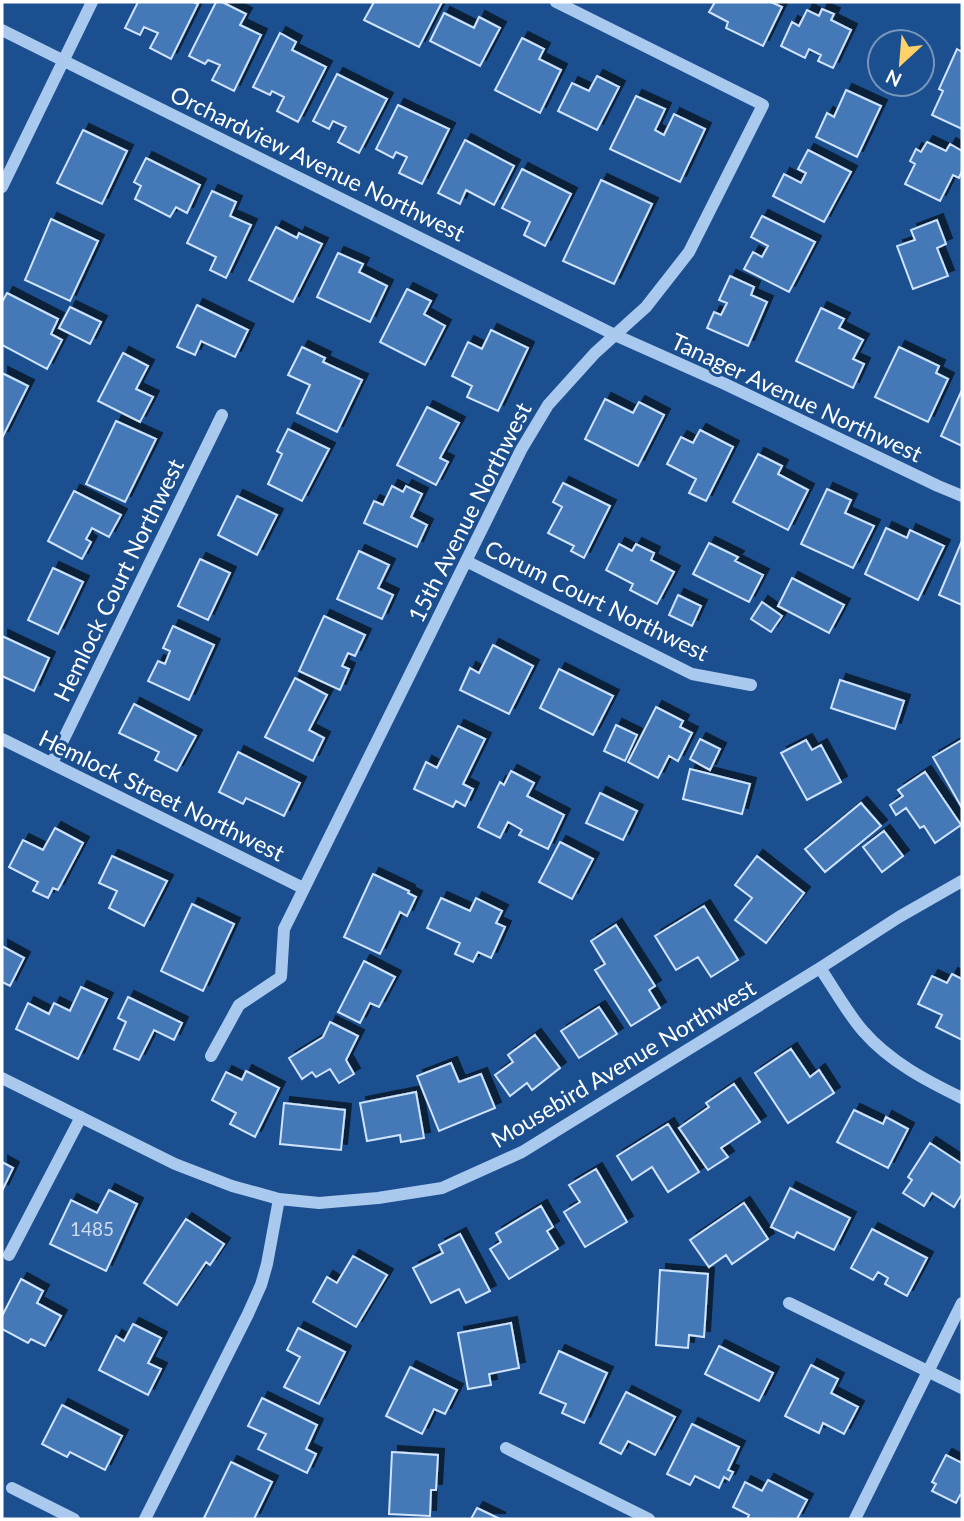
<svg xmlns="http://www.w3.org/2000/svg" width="964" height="1521" font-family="Lato,sans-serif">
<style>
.building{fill:#4478b7;stroke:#cfe3fa;stroke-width:2;filter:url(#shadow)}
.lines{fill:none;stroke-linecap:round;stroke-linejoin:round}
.minor{stroke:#a9c9ee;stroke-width:12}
.labels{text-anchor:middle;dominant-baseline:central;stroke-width:6;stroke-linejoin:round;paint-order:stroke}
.number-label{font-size:19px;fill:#d0dded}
.street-label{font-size:23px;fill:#fff;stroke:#1b4f8f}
</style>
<defs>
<filter id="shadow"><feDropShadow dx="6" dy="-6" stdDeviation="0" flood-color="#0009"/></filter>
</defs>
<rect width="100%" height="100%" fill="#1b4f8f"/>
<path class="building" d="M138,2H193L198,4L171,59L150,48L158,33L144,27L140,35L125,28Z
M216,2H222L246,14L240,25L261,35L234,91L212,80L220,65L208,60L205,64L189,56Z
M374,2H442L419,47L364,20Z
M715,2H771L782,7L763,46L726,28L728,22L709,12Z
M822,9L834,14L831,20L851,30L833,68L818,61L821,55L809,49L805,58L781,46L792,22L799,26L807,10L819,16Z
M444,13L474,28L479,17L500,28L480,66L430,41Z
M280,33L296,42L292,50L326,67L298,122L277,111L284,97L272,91L270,95L253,87Z
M522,38L544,49L539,59L561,70L540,113L495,90Z
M957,49L962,52V129L932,115L943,91L939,89Z
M337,74L387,99L359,153L338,142L346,127L333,121L329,129L313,121Z
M597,76L619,87L597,130L558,111L572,83L589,91Z
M846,90L881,106L857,157L816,137L827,113L834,117Z
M636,96L665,109L655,130L664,135L674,114L705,129L680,182L610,149Z
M398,105L449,129L422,184L399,173L407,157L396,152L393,158L376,149Z
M83,130L127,151L102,204L57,183Z
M465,140L514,166L494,205L466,190L460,204L438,193Z
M927,142L946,151L950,144L962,151V171L959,178L953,175L940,201L905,184L915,164L910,161L916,149L921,152Z
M808,150L851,172L824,222L773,196L784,174L801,183L806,173L798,169Z
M146,158L200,185L187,213L176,207L170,217L135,199L141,186L134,182Z
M522,169L571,194L545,246L524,235L530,222L502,208Z
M601,180L652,204L614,284L563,261Z
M212,191L236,202L230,216L251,225L226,278L210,270L216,257L187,243Z
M762,216L815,242L789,292L744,269L753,252L762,257L768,246L751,237Z
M51,219L98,241L70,301L25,280Z
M937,220L946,244L937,248L948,276L913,289L897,246L915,240L911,230Z
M276,227L297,238L299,233L322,244L293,302L249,280Z
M338,253L363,264L359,272L387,286L370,322L317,297Z
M730,276L754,287L751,295L767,302L748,346L707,328L714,312L721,315L727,303L719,300Z
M407,289L431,301L424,314L445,326L425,365L380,342Z
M7,293L58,319L51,334L62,340L47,369L2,345V302Z
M197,305L248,330L235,357L201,341L195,355L177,347Z
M70,307L101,322L90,344L59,328Z
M821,308L844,319L839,328L863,340L853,359L864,364L853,388L796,361Z
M491,330L528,348L498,411L467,397L472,386L452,376L468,342L482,349Z
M302,347L325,358L323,362L362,380L337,432L297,413L310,385L288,375Z
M899,347L939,366L936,373L948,379L928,422L875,397Z
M123,353L148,366L136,389L153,397L140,422L98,401Z
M2,373L28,386L2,438Z
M962,390V446L941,436Z
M605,399L633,413L639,402L664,415L638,466L585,439Z
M427,407L459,423L440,458L448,462L436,485L397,465Z
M116,421L156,439L125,502L86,484Z
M288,429L329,449L302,501L268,484L282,454L277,451Z
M700,430L733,447L706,501L689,493L696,479L667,464L681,437L693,443Z
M758,454L782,466L778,474L808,490L788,530L733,502Z
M563,483L610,506L584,558L571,551L574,546L548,533L562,507L553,502Z
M392,486L403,492L406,486L422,494L411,517L427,525L417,547L364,523L374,501L383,505Z
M827,489L851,500L845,513L874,526L853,568L801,544Z
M74,491L121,515L109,537L92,528L86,539L91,542L82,559L48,541Z
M237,496L277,515L257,555L218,535Z
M886,528L907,538L910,530L944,546L918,600L865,574Z
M709,543L738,557L735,561L763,575L749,602L693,574Z
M961,543L962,544V605L939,595Z
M619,544L632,551L636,544L654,553L651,560L674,572L657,604L630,590L633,584L606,570Z
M359,551L389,565L378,588L393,595L382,619L337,599Z
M200,559L230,573L208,620L178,606Z
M53,568L83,582L58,634L28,620Z
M792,578L844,605L829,633L778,606Z
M678,595L701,606L692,626L669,615Z
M762,602L782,616L771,632L751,619Z
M324,616L365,635L355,656L348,653L342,666L349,669L340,690L299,671Z
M173,626L214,645L189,700L148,681L158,661L165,664L170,651L163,648Z
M2,636L49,658L34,691L2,676Z
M493,645L533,666L509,714L460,690L470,668L479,673Z
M559,669L613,696L593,735L540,708Z
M295,678L327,695L309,730L324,738L313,761L265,737Z
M840,680L904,701L895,729L831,708Z
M134,704L196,736L177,771L155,760L159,752L119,733Z
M656,707L683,721L680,727L692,733L678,761L669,756L658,778L628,762Z
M616,725L637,735L625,761L604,751Z
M458,726L485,739L463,784L473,789L465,806L456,801L453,807L414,789L426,762L437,768Z
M700,739L720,749L710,770L690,759Z
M806,740L812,750L821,745L841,782L807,800L781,753Z
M962,740V808L933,757Z
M238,752L300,783L284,816L246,798L243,804L219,792Z
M690,769L750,784L742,814L683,799Z
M511,771L534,783L527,796L564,815L548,849L519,835L522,830L508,822L500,838L478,827L500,782L504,785Z
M925,772L961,825L935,843L924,826L920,828L906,808L896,815L890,805L903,796L898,790Z
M600,793L637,811L623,840L586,823Z
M861,803L881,826L825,872L805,849Z
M55,828L83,843L58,890L53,888L48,898L33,891L38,882L9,867L23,840L43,850Z
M884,831L903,856L882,872L863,847Z
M560,842L593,859L572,899L539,882Z
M112,856L167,881L144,926L109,908L117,891L99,883Z
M757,856L804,893L766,943L735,920L752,898L735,885Z
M373,874L409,891L408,893L416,897L407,916L400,912L380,954L344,937Z
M441,898L470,911L476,898L502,911L496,923L505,927L491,958L478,952L473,962L455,954L460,943L427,928Z
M192,904L234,924L203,991L161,971Z
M704,906L738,960L711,977L698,957L676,970L655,936Z
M616,925L655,986L649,990L660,1008L631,1026L595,970L605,964L591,941Z
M2,946L24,958L10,986L2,982Z
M364,961L395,977L379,1007L370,1003L360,1023L338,1012Z
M952,974L962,979V1040L936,1027L942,1015L918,1004L932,976L947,983Z
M81,987L107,999L78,1059L16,1029L28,1003L49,1014L54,1003L70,1011Z
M128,997L182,1023L174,1040L154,1030L139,1060L114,1049L126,1022L118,1018Z
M599,1007L617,1034L579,1058L561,1031Z
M330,1022L358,1036L346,1060L354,1074L339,1083L330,1069L316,1077L312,1072L302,1079L289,1058L323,1037Z
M535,1035L560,1068L532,1090L527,1083L510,1096L495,1075L513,1062L508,1055Z
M791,1049L810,1077L819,1070L834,1093L788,1123L755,1073Z
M451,1063L459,1082L481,1074L495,1108L439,1131L417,1076Z
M246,1071L279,1088L255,1137L230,1124L236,1113L212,1100L226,1072L242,1080Z
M734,1084L760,1122L721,1148L728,1157L708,1170L679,1128L709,1107L706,1103Z
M416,1092L424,1138L401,1142L400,1135L367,1141L360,1103Z
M284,1103L345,1110L341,1150L280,1144Z
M854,1110L883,1124L886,1117L908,1129L888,1168L837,1142Z
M668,1124L699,1172L668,1192L652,1167L632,1180L617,1156Z
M930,1143L962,1164V1194L954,1207L932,1193L924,1206L903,1193L912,1180L908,1177Z
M2,1162L13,1168L2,1191Z
M596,1169L627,1222L585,1247L564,1212L580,1202L569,1185Z
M790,1188L850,1218L834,1250L797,1232L794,1238L771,1227Z
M109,1190L137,1204L106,1271L50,1244L71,1200L97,1213Z
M744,1203L768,1239L732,1264L726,1255L709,1267L690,1240Z
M541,1206L553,1227L547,1231L558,1249L509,1279L490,1249L501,1242L496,1233Z
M186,1219L224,1244L210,1265L206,1262L177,1305L144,1283Z
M872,1229L927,1258L907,1296L885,1284L888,1278L878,1272L873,1280L851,1268Z
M460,1234L490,1291L466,1303L459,1289L431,1303L413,1268L443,1253L439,1245Z
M353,1256L387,1275L356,1327L313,1302L327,1277L337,1283Z
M660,1270L708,1274L704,1337L689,1335L688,1348L656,1345Z
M21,1279L43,1291L37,1303L61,1316L45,1346L31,1339L28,1343L2,1329V1316Z
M511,1323L519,1368L489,1374L491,1385L468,1389L458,1333Z
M133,1324L161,1338L148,1363L161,1369L148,1395L99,1370L116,1336L124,1341Z
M298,1328L345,1352L319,1404L284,1387L300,1357L287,1350Z
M719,1346L773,1373L759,1401L705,1374Z
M559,1351L607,1373L584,1423L562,1413L566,1404L540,1393Z
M811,1365L838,1379L831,1393L858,1407L844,1434L823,1423L819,1433L785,1416Z
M410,1367L457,1390L445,1414L434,1409L422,1434L386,1416Z
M626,1392L675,1417L655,1455L628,1441L621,1454L600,1443Z
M262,1398L317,1425L306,1449L316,1454L307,1473L258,1449L266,1434L248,1426Z
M62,1405L122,1436L105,1470L70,1452L67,1457L42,1444Z
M692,1424L739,1447L728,1470L733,1472L729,1480L724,1477L719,1488L695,1476L690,1485L667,1474Z
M392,1452L438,1455L436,1490H431L430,1516L389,1514Z
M946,1455L962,1463V1496L960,1495L956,1503L932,1491L936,1484L932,1482Z
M231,1462L272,1482L254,1519H207L204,1518Z
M768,1480L807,1500L797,1519H747L749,1515L733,1507L745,1482L762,1491Z
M477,1508L500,1519H471Z"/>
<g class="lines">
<path class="minor" d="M2,30L615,335L725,384L938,486L962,496
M2,187L92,2
M466,561L692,674L751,685
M2,739L303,888
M52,763L222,415
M820,968C833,987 848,1014 863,1031C890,1062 927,1081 962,1098
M211,1056L239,1005L281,977L284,929L521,450L548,405L595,353L646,307L689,252L763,105L556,2
M2,1078L175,1164L232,1186L279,1199L319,1203L378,1198L442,1188L522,1152L820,968L899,917L962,881
M9,1255L81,1117
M789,1303L962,1388
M506,1448L649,1519
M12,1488L74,1519
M145,1519L248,1314L261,1285L267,1264L279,1199
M855,1519L962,1303"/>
</g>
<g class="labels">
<g class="number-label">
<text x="92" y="1228">1485</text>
</g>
<g class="street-label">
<text transform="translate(318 163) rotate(26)">Orchardview Avenue Northwest</text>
<text transform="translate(797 397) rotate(25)">Tanager Avenue Northwest</text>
<text transform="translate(469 512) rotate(-63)">15th Avenue Northwest</text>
<text transform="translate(118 580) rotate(-64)">Hemlock Court Northwest</text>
<text transform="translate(597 600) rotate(26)">Corum Court Northwest</text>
<text transform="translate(162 795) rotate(26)">Hemlock Street Northwest</text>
<text transform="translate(623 1063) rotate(-31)">Mousebird Avenue Northwest</text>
</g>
</g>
<rect width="964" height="1521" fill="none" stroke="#ffffff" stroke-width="7"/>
<g transform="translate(901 63) rotate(206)"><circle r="33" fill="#1b4f8f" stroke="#7695bc" stroke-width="2"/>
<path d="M0-5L12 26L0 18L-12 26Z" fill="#ffd166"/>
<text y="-10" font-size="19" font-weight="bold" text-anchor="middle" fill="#ffffff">N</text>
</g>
</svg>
